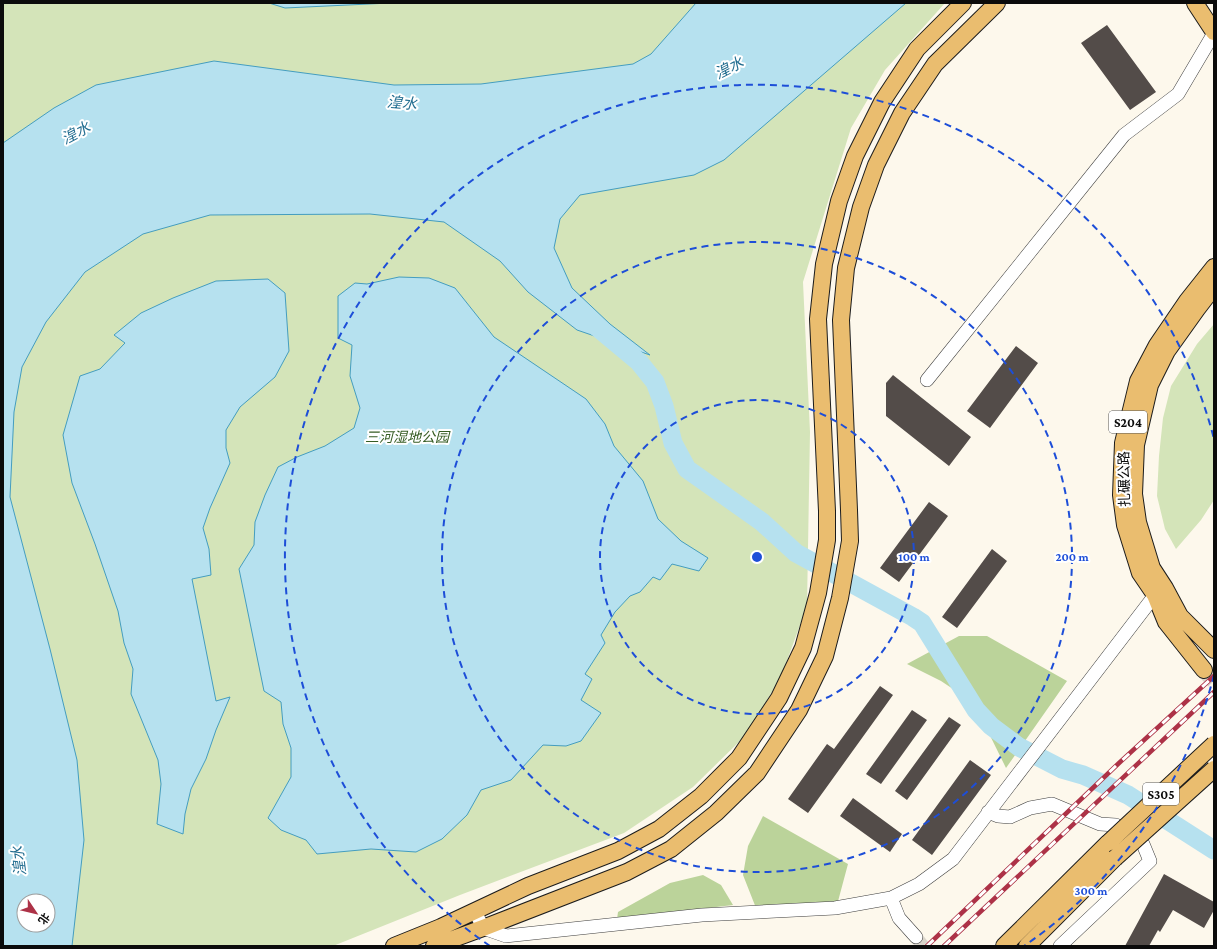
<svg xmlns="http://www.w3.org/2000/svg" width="1217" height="949" font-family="'Crimson Pro','Noto Sans SC',serif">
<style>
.green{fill:#d4e4b9;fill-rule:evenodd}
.forest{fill:#bbd39a}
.water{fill:#b6e1ef;stroke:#449dbf;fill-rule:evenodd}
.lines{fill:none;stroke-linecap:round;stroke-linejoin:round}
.river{stroke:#b6e1ef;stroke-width:19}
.building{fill:#534c49}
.minor-tunnel{stroke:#d9d4ca;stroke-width:13;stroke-dasharray:13 6;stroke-linecap:butt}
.major-tunnel{stroke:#d9d4ca;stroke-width:16;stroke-dasharray:16 8;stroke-linecap:butt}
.minor-casing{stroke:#3e3e3e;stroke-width:14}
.major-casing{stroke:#1c1c1c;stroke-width:18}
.minor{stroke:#fff;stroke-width:13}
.major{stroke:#eabd6f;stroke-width:16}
.rail-casing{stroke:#ad3247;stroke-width:4.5}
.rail{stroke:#fff;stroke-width:3;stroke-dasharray:9;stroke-linecap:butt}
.major-bridge-casing{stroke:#1c1c1c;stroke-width:18;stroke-linecap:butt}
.major-bridge{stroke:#eabd6f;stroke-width:16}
.ring{fill:none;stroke:#1d4ed8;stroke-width:2;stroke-dasharray:7 5}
.labels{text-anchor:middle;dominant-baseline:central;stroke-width:4;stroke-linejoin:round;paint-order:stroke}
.shield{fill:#fff;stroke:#545454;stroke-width:1}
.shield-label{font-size:13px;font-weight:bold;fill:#0b0b0b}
.park-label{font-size:14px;font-style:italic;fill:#365c23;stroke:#fff}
.street-label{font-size:14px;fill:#0b0b0b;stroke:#fff}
.water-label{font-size:15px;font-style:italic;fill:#226d90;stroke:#fff}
.centre{fill:#1d4ed8;stroke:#fff;stroke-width:2}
.ring-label{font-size:12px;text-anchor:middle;font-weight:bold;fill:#1d4ed8;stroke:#fff;stroke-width:4;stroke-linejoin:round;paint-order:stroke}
</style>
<rect width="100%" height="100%" fill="#fdf8ec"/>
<path class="green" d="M3,3H945L885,70L851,128L803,282L810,432L807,606L781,677L745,736L693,787L624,833L460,895L333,946H3ZM24,901H48V925H24Z
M1214,324V500L1201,520L1176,549L1165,529L1157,496L1159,456L1163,418L1171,386L1197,344Z"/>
<path class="forest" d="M959,636H987L1067,681L1006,768L974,703L941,681L907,664Z
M763,816L848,864L837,905L756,908L743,875L748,846Z
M703,875L721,885L733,905L617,919L618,912L670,883Z"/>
<path class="water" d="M269,3H390L285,8Z
M696,3H906L724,160L694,175L580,195L560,219L554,248L572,288L610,324L650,355L577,330L528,292L500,261L444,222L370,214L210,215L143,234L85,272L46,322L22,367L14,412L10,497L50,649L77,760L84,840L72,946H3V143L54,108L96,85L214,61L394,85L481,84L633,64L651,54ZM24,901H48V925H24Z
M399,277L429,278L455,288L494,337L586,399L605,424L614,446L643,481L658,519L681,541L708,558L699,571L672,564L660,580L653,577L640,592L630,596L615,612L601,635L605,643L585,674L592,679L581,700L601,713L581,741L566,746L543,745L511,780L481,790L467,815L442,839L416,852L371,849L317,854L306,840L281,830L268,818L291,777V748L283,724L281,702L264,691L239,569L254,545L255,522L265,495L278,467L297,457L325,446L354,428L360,408L350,376L352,345L338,338V296L355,283L367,284Z
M268,279L285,293L289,351L275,377L240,407L226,430V448L230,463L210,508L203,528L209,549L211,575L192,579L216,701L230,697L216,730L206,759L191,789L185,814L183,834L157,824L161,784L158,760L131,694L133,669L124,643L118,611L95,544L72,483L63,435L80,376L100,369L125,343L114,335L141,313L173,298L216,281Z"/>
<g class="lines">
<path class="river" d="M597,327L639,362L655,382L664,406L673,443L687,469L762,522L796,553L913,617L922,623L976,710L991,726L1019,747L1062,769L1083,775L1128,795L1214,850"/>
</g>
<path class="building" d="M1107,25L1156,92L1130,110L1081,43Z
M1016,346L1038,363L990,428L967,411Z
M893,375L971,437L949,466L886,416V383Z
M929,502L948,516L899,582L880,568Z
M992,549L1007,561L957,628L942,617Z
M880,686L893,695L808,813L788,799L827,744L834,749Z
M912,710L927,720L881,784L866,774Z
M949,717L961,725L907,800L895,791Z
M970,760L991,775L932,855L912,840Z
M853,798L902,834L890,852L840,816Z
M1164,874L1214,902V910L1204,928L1173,910L1160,932L1158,930L1149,946H1125Z"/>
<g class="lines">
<path class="minor-tunnel" d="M916,937L923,946"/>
<path class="major-tunnel" d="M1204,670L1214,681"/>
<g class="minor-casing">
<path id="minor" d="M927,380L1124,135L1178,94L1214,33
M988,812L998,816L1010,817L1030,808L1052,804L1100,824L1116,825L1143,844L1150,861L1060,946
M891,898L899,918L916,937
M475,911L483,928L506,936L702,915L835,908L891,898L919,884L953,859L1155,595L1162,590"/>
</g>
<g class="major-casing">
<path id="major" d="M1195,3L1214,32
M1214,287L1197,309L1167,351L1150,385L1136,445L1134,494L1138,522L1152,568L1165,588L1180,616L1214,650
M1204,670L1166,622L1155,595L1140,573L1125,525L1121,495L1123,443L1138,381L1157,345L1187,301L1214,267
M394,946L441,927L528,886L618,851L659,829L701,796L739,758L779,698L803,648L818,593L827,540V511L818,319L824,264L839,201L855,156L882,102L917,49L963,3
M434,946L483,928L627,872L671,849L716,813L757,773L799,710L825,656L840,598L850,541L849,510L841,320L846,268L861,207L876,165L902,113L935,64L997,3
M1004,946L1108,843
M1027,946L1115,858"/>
</g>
<use href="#minor" class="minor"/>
<use href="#major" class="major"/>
<g class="rail-casing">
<path id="rail" d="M927,946L1118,764L1214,676
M944,946L1214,692"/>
</g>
<use href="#rail" class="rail"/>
<g class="major-bridge-casing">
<path id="major-bridge" d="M1108,843L1214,744
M1115,858L1214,769"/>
</g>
<use href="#major-bridge" class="major-bridge"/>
</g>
<g class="ring">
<circle cx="757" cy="557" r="157"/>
<circle cx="757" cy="557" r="315"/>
<path d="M1214 675A472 472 0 0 1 1024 946M490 946A472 472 0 1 1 1214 439"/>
</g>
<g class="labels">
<g class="shield">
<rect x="1109" y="411" width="38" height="22" rx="3"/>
<rect x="1143" y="783" width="36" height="22" rx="3"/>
</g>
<g class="shield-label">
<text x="1128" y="422">S204</text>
<text x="1161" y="794">S305</text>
</g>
<g class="park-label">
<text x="407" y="437">三河湿地公园</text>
</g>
<g class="street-label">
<text transform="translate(1124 479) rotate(-91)">扎碾公路</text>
</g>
<g class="water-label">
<text transform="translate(729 68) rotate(-27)">湟水</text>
<text transform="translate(402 103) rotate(5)">湟水</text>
<text transform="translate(76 133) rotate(-28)">湟水</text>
<text transform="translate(19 861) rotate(-97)">湟水</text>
</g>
</g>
<circle cx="757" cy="557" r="6" class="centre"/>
<g class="ring-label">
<text x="914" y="561">100 m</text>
<text x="1072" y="561">200 m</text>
<text x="1091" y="895">300 m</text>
</g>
<rect width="1217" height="949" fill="none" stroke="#0b0b0b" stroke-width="8"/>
<g transform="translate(36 913) rotate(125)"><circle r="19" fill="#ffffff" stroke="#9d9d9d"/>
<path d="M0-3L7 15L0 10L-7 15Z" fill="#ad3247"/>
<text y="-6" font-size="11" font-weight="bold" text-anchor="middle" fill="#0b0b0b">北</text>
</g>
</svg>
